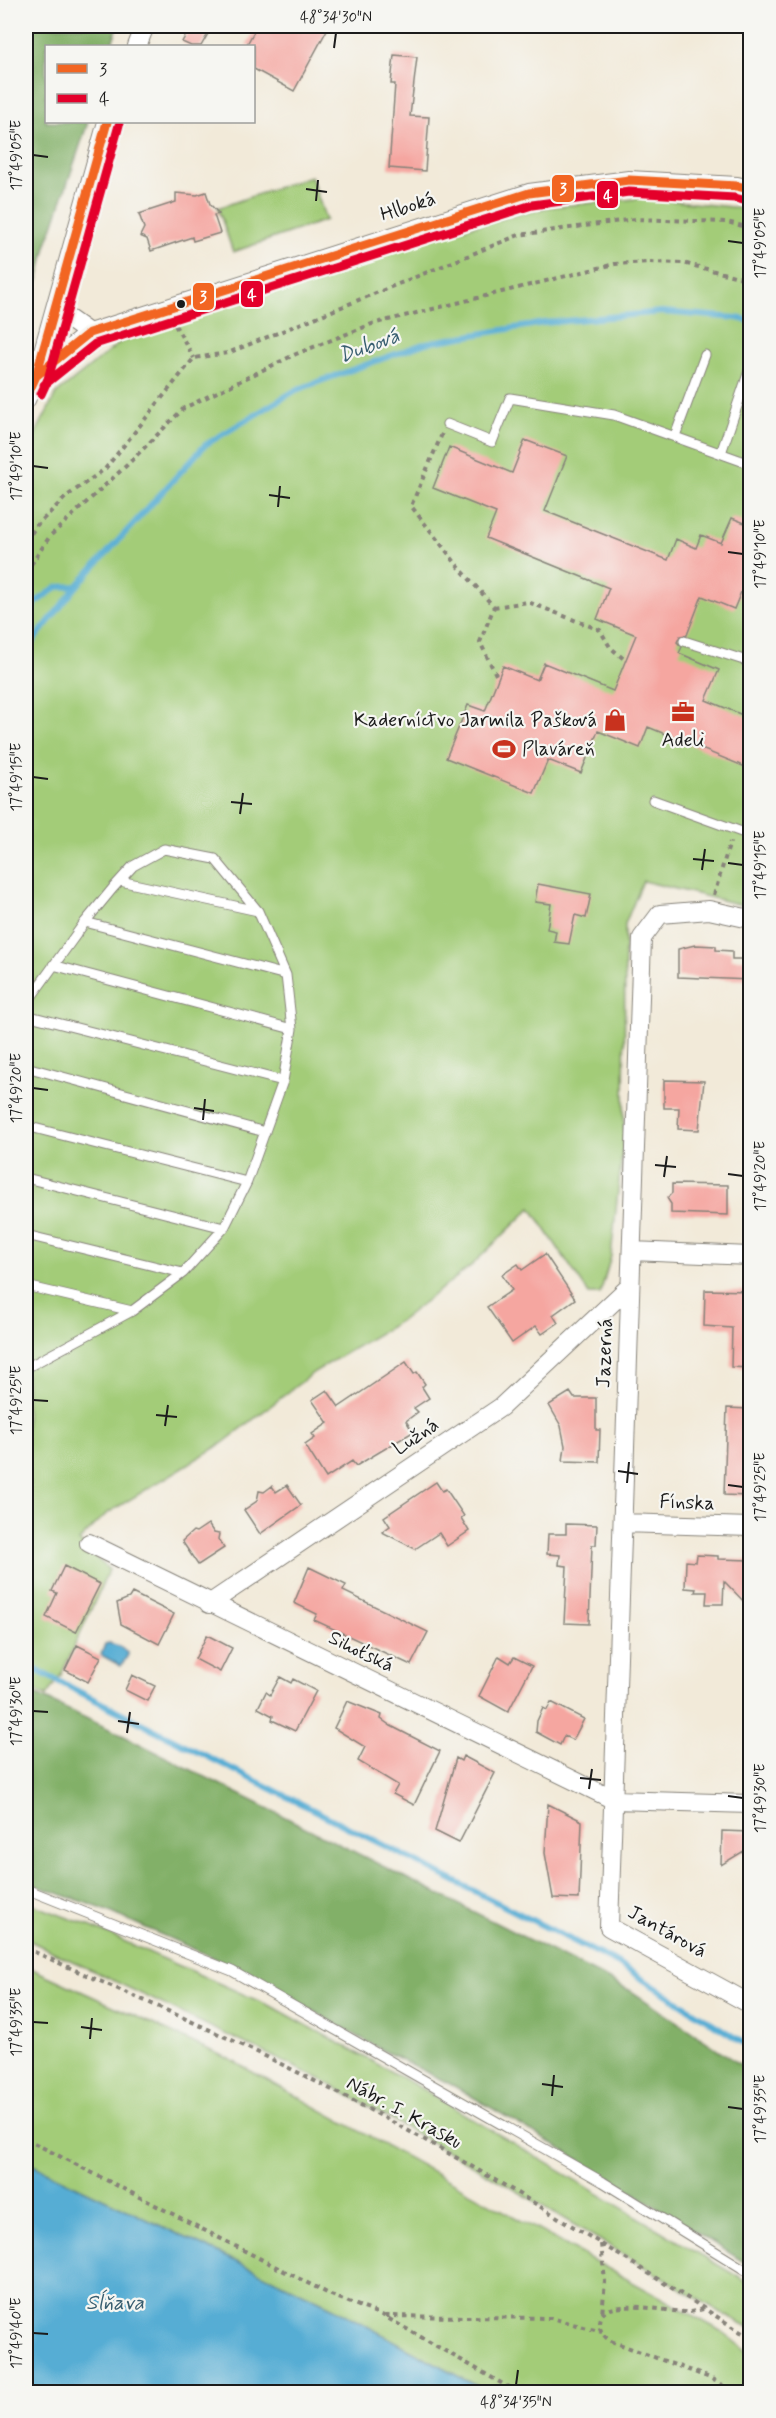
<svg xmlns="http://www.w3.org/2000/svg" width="776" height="2418" font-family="Mynerve,sans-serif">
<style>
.green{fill:#a3cc78;stroke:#60744a;stroke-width:1.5}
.forest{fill:#82b068;stroke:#4f6642;stroke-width:1.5}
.water{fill:#57add4;stroke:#3a6478;stroke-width:1.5}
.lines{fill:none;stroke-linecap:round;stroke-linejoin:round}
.stream{stroke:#57add4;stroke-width:6}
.building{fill:#f5a6a0}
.service-casing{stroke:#87837a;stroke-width:11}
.minor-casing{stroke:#87837a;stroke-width:20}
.path{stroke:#87837a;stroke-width:4;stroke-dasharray:4.5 4.5;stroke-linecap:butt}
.service{stroke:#fff;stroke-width:9}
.minor{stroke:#fff;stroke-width:18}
.bus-1-casing{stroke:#f6f6f2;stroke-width:14}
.bus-2-casing{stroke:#f6f6f2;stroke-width:14}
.bus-1{stroke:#f26522;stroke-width:9}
.bus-2{stroke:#e4002b;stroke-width:9}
.ticks{fill:none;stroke:#1c1c1c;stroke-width:2}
.bus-dot{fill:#1c1c1c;stroke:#f6f6f2;stroke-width:2}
.labels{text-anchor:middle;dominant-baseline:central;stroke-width:4.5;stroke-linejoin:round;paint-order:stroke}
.street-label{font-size:20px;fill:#1c1c1c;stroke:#f6f6f2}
.poi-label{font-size:20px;fill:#1c1c1c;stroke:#f6f6f2;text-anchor:end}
.water-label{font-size:21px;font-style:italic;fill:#375d6f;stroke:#f6f6f2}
.line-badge{stroke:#f6f6f2;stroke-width:2}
.badge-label{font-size:16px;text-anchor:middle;font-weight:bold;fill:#fff}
.neatline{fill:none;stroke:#1c1c1c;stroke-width:2}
.ticks-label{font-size:15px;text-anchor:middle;fill:#1c1c1c}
</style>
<rect width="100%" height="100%" fill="#f6f6f2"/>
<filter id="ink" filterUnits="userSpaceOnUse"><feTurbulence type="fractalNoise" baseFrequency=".0167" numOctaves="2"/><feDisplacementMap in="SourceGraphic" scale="12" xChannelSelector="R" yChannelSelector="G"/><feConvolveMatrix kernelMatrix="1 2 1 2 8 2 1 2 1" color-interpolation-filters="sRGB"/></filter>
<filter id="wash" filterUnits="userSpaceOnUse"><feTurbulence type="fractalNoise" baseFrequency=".008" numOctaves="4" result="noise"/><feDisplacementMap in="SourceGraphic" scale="24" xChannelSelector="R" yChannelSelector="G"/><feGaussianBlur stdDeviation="1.35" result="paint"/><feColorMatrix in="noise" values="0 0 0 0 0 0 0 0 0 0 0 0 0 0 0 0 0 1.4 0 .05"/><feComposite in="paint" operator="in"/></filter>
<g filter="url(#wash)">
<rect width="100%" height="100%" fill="#f2ead9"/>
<path class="green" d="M311,176L326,220L233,252L218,208Z
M646,198L750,209V907L643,881L625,924L624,1135L611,1256L600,1294H589L531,1208L472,1265L400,1321L314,1372L223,1443L106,1514L79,1541L109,1570L61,1675L46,1696L26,1686V452L56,394L122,341L428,237L549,207Z
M26,1902L92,1927L279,2010L417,2086L750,2284V2328L742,2325L526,2196L324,2081L26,1939Z
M26,1966L229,2059L721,2331L750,2354V2392H488L334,2308L26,2162Z"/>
<path class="forest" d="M26,26H118L111,46H46V122H88L46,247L26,330Z
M26,1690L122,1735L631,1991L750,2071V2266L612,2179L454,2086L384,2051L237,1968L103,1909L26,1882Z"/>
<path class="water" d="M109,1643C117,1645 124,1647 128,1655L121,1666L101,1655L105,1644Z
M26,2162L334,2308L488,2392H26Z"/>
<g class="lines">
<path class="stream" d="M26,623L35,603L57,587L77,586
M26,650L77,586L205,445L296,390L426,343L544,323L662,312L737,318L750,321
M26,1665L617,1963L750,2047"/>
</g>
<g id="blocks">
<path class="building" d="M191,26L209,32L201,46H191L182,42Z
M257,26H329L294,91L254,69V46H246Z
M394,55L417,57L410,116L429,117L425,171L389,168L395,84H391Z
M206,192L210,204L219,214L214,215L220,233L193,241L192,237L151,251L147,239L140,236L144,228L139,214L176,202V193L197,195Z
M525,440L567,456L545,511L668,560L676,539L696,548L701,535L721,543L732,518L750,525V596L741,592L734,609L702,596L687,635L680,636L677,642L682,647L679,653L719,670L706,700L750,718V769L648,727L640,748L598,731L581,773L548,760L534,793L446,758L468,705L485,711L503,666L537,680L544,663L613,691L636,635L597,619L609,588L486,538L496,513L433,488L449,447L512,473Z
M538,884L591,894L586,918L575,915L569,944L554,942L556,931L547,929L551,904L535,902Z
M695,945L716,946V950L732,951V959H750V980L678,977V949Z
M664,1080L704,1081L699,1130L678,1129L679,1108H664Z
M672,1184L728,1185V1215L671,1213V1204L667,1198L672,1193Z
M545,1254L575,1299L553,1315L558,1323L542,1334L536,1326L512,1343L487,1307L512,1290L502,1275L518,1264L522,1270Z
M705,1290L750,1291V1368L731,1367L732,1328L704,1326Z
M406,1362L414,1374L417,1372L425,1384L422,1387L429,1398L414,1408L418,1412L406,1421L413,1432L356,1466L352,1461L326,1478L305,1445L315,1438L312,1434L328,1423L312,1400L327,1390L339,1407Z
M570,1392L574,1398H596V1430H600L599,1462L563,1461L565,1446L561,1426L549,1405Z
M727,1408L750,1409L748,1496L724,1495Z
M436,1482L442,1491L446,1489L464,1516L461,1518L469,1531L447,1546L439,1533L415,1549L382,1532L390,1526L384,1517Z
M287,1485L301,1505L260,1534L244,1510L257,1501L259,1491L264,1492L272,1486L276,1492Z
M208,1524L214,1533L219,1534L218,1539L224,1548L198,1565L182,1541L193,1531L196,1532Z
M566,1524L597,1525L596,1545H592L589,1624L564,1623L567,1566L559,1565L560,1555L547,1554L548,1534H566Z
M697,1555L718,1556V1559L750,1560V1608L724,1581L723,1604H706L707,1592H695L696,1589L685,1588L686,1561L696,1562Z
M64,1566L100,1584L76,1632L46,1617L57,1593L52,1591Z
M309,1567L346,1585L343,1591L428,1632L411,1665L314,1620L317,1614L294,1603Z
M132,1593L174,1614L159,1644L121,1624L117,1603L129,1598Z
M207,1635L232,1648L220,1672L195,1659Z
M77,1645L101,1657L88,1682L65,1670Z
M499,1656L510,1663L514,1657L532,1666L508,1712L479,1696Z
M132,1675L155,1686L147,1701L125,1690Z
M280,1677L291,1683L293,1679L316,1691L295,1731L272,1720L273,1716L258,1708L266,1692L270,1695Z
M347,1701L382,1715L381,1719L391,1726L440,1751L414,1805L393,1794L398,1785L358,1761L365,1747L334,1728Z
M551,1702L584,1719L573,1740L564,1736L560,1745L536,1732L537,1721L543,1708L547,1710Z
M463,1756L495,1773L459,1843L435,1831L456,1758L461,1761Z
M548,1804L582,1821L579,1899L553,1898L545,1853Z
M722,1831L750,1832V1842L744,1851L721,1865Z"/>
</g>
</g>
<g filter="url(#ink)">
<use href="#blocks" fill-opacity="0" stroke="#87837a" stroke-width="1.5"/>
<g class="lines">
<g class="service-casing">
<path id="service" d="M447,424L492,442L510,398L614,415L750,464
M675,436L705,355
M721,453L750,368
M684,641L750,662
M653,800L750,835
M120,881L258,911
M85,922L286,975
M53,965L292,1029
M26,1004L85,922L113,888L133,866L164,849L215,859L258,911L286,975L292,1029L283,1081L247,1182L224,1228L183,1273L132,1311L26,1368
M26,1015L283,1081
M26,1067L265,1132
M26,1126L247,1182
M26,1178L224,1228
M26,1235L183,1273
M26,1286L132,1311
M26,1889L232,1971L603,2182L750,2273"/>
</g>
<g class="minor-casing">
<path id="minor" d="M137,46L145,26
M55,309L89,333
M36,376L89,333L529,193L629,180L737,186L750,189
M26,400L36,376L107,122
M750,919L709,910L660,914L642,938L609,1927L750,2004
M632,1251L750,1256
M623,1523L750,1527
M89,1543L614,1800L750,1804
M209,1604L501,1407L630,1286"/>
</g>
<path class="path" d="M175,325L194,358
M442,434L411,506L458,566L494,607L480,642L498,679
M26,541L37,525L67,496L105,469L194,358L228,353L519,235L635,219L727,222L750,228
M26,572L50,536L127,465L184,408L296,354L372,324L615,264L649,262L683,263L750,280
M494,607L528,602L600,630L610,647L626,661
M714,895L730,842
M26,1948C109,1986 195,2021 277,2062C441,2143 597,2239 750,2338
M26,2139L331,2295L384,2316L517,2392
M601,2244L605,2281L602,2315
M703,2309C697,2310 691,2313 685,2312C668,2312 601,2295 599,2322C599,2330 604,2337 611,2341L710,2378L734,2392
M385,2316L551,2318L602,2332"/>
<use href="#service" class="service"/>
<use href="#minor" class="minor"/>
<g class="bus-1-casing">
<path id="bus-1" d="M36,376L89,333L529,193L629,180L737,186L750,189
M30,389L36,376L107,122"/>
</g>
<g class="bus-2-casing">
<path id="bus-2" d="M44,385L95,344L532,205L629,192L735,198L747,201
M41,394L48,379L119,125"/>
</g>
<use href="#bus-1" class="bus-1"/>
<use href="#bus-2" class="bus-2"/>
</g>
</g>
<path class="ticks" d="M334,48L336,33M33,155L48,157M306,189L327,192M316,201L318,180M728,241L743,243M33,466L48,468M269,495L290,498M278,507L280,486M728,552L743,554M33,777L48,779M231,802L252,804M240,814L243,793M693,859L714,861M728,863L743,865M702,870L705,849M33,1088L48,1090M194,1108L214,1111M203,1120L205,1099M655,1165L676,1167M728,1174L743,1176M664,1177L667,1156M33,1400L48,1401M156,1415L177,1417M165,1426L168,1405M618,1471L638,1474M627,1483L629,1462M728,1485L743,1487M33,1711L48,1712M118,1721L139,1724M127,1733L130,1712M580,1778L601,1780M589,1789L592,1769M728,1796L743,1798M33,2022L48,2023M81,2027L102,2030M90,2039L92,2018M542,2084L563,2087M552,2096L554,2075M728,2107L743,2109M33,2333L48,2334M516,2385L518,2370"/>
<defs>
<g id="office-bare" transform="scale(1.8)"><path d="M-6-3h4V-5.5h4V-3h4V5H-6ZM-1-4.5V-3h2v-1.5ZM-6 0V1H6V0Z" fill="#c8321e" stroke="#f6f6f2" stroke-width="2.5" paint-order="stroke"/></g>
<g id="shop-bare" transform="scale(1.8)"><path d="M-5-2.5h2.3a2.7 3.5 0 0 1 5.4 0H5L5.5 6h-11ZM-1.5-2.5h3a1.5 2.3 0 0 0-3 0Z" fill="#c8321e" stroke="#f6f6f2" stroke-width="2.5" paint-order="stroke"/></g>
<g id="stadium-bare" transform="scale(1.8)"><path d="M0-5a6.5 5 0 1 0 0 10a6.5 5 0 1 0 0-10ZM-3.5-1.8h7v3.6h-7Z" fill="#c8321e" stroke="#f6f6f2" stroke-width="2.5" paint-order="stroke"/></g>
</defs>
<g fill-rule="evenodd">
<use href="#office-bare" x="683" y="712"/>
<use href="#shop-bare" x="615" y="720"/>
<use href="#stadium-bare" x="504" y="749"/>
</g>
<circle class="bus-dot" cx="181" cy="304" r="5"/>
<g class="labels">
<g class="street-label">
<text transform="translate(408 207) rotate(-18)">Hlboká</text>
<text transform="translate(605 1353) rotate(-88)">Jazerná</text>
<text transform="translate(416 1437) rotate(-34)">Lužná</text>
<text transform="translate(687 1503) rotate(2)">Fínska</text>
<text transform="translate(361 1652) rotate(26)">Sihoťská</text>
<text transform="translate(667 1932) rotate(29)">Jantárová</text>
<text transform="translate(404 2113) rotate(29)">Nábr. I. Krasku</text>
</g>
<g class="poi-label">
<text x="597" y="720">Kaderníctvo Jarmila Pašková</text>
<text x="683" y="740" text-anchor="middle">Adeli</text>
<text x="522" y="749" text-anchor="start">Plaváreň</text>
</g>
<g class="water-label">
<text transform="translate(369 346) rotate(-20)">Dubová</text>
<text x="115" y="2303">Sĺňava</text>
</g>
</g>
<g class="line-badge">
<rect x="551" y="174" width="24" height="29" rx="6" fill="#f26522"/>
<rect x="596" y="180" width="23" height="29" rx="6" fill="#e4002b"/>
<rect x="240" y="280" width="24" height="28" rx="6" fill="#e4002b"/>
<rect x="192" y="282" width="23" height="29" rx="6" fill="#f26522"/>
</g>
<g class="badge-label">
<text x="563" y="194">3</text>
<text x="608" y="201">4</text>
<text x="252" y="300">4</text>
<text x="203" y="302">3</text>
</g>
<rect width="776" height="2418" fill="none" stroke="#f6f6f2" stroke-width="66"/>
<rect x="45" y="45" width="210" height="78" fill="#f6f6f2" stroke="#9f9f9c" stroke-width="1.5"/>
<rect x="57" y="64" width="30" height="9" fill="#f26522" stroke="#9f9f9c" stroke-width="1.5"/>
<text x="99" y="75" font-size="18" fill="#1c1c1c">3</text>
<rect x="57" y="94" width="30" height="9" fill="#e4002b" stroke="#9f9f9c" stroke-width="1.5"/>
<text x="99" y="105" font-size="18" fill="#1c1c1c">4</text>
<rect x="33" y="33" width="710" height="2352" class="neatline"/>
<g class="ticks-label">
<text x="336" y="22">48°34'30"N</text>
<text transform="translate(16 155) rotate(-90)" y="5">17°49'05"E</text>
<text transform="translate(760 243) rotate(-90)" y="5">17°49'05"E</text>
<text transform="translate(16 466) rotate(-90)" y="5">17°49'10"E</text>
<text transform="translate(760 554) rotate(-90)" y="5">17°49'10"E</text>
<text transform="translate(16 777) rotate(-90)" y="5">17°49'15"E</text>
<text transform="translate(760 865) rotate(-90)" y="5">17°49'15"E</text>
<text transform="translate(16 1088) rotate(-90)" y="5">17°49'20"E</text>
<text transform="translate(760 1176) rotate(-90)" y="5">17°49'20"E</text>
<text transform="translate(16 1400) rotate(-90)" y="5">17°49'25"E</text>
<text transform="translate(760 1487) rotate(-90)" y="5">17°49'25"E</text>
<text transform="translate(16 1711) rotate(-90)" y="5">17°49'30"E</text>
<text transform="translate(760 1798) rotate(-90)" y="5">17°49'30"E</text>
<text transform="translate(16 2022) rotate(-90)" y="5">17°49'35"E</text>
<text transform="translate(760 2109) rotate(-90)" y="5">17°49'35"E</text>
<text transform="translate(16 2333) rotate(-90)" y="5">17°49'40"E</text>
<text x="516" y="2407">48°34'35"N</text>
</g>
</svg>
